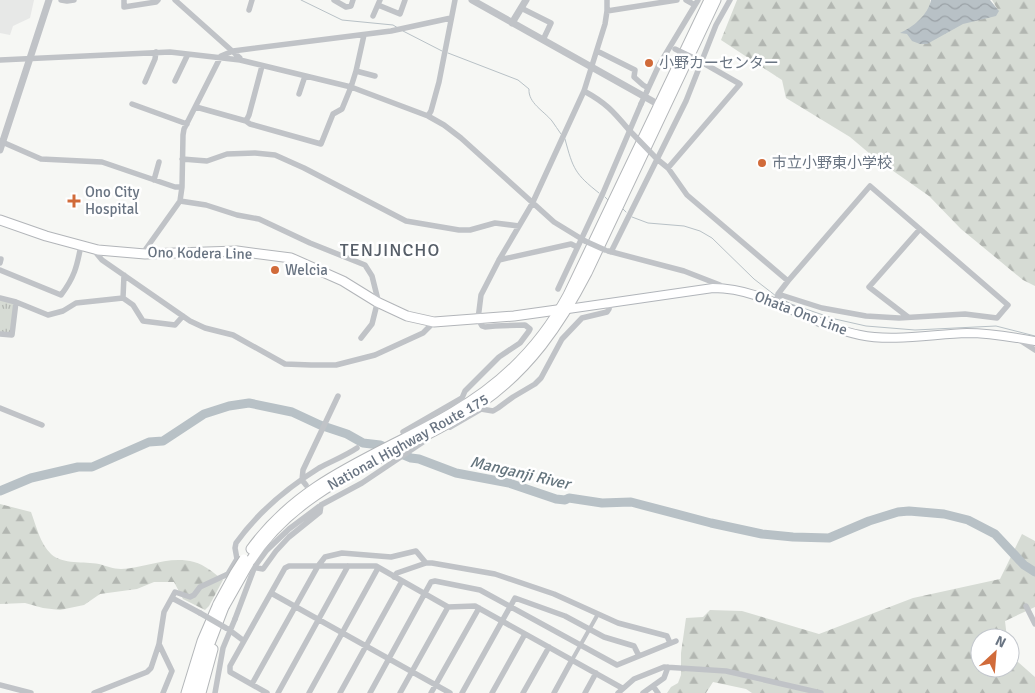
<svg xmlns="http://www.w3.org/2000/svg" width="1035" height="693" font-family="Signika,'Noto Sans JP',sans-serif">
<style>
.built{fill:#e7e8e7}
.forest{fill:url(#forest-firs)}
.park{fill:url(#park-tufts)}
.water{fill:url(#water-waves)}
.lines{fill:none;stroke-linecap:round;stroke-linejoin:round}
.stream{stroke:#b8c1c6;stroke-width:1}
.river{stroke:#b8c1c6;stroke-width:9}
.secondary-casing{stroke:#b1b5ba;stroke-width:10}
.primary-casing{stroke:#b2b5b9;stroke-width:11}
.trunk-casing{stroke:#b3b6b9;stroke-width:11}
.pedestrian{stroke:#c0c3c7;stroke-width:4}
.minor{stroke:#c0c3c7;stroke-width:5.5}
.tertiary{stroke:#c0c3c7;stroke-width:7}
.secondary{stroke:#fff;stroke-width:8}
.primary{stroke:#fff;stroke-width:9}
.trunk{stroke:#fff;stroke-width:9}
.trunk-bridge-casing{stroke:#b3b6b9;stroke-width:11;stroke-linecap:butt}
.minor-bridge{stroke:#c0c3c7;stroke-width:5.5}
.trunk-bridge{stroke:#fff;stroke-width:9}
.poi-dot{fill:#d16b3a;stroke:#fff;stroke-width:2}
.labels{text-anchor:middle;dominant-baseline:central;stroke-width:5;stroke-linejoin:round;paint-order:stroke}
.poi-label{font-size:15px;fill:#697482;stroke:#fff;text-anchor:start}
.street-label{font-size:15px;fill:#697482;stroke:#fff}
.water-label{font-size:16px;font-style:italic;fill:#65757e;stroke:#fff}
.quarter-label{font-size:18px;letter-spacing:1px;fill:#565e68;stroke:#fff}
</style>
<defs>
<pattern id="forest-firs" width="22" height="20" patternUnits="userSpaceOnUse" patternTransform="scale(1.25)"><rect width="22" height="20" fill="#d6dbd4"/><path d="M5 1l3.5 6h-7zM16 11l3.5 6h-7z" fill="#b2b6b1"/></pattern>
<pattern id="park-tufts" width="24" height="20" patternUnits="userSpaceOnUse" patternTransform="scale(1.25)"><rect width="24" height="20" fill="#d6dbd4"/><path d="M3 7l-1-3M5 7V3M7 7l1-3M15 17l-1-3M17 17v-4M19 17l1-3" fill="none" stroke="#b2b6b1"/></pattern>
<pattern id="water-waves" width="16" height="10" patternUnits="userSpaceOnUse" patternTransform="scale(1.25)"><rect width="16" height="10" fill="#b8c1c6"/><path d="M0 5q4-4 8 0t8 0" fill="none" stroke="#9aa1a6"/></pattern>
</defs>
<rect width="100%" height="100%" fill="#f6f7f4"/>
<path class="built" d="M0,0H34L30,18L13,26L10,35L0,33Z"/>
<path class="forest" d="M737,0H930V12L970,18L998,10L992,0H1035V286L1023,280L961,229L929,196L876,159L850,137L786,98L782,80L721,40Z
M0,504L31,512C36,525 40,544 51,554C63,565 84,561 99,564C107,566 113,569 121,569C146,568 169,555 194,562C205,565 214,573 223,580L209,606L205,610L183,599L174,582H154L137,589L100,594L84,605L60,610L43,608L25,603L0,604Z
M1022,534L1035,541V607L1005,621L1007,638H980V668H1010V655L1035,677V693H752L746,689L713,682L706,693H667L671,687L678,683L681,675V653L686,618L703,617L710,610L742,611L819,634L913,598L1000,579Z"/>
<path class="park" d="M0,300L14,303L11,334L0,332Z"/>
<path class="water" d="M931,0H990L999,11L996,16L963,24L927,44H920L912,41L907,34L900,33C913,27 928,15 931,0Z"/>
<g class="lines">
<path class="stream" d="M301,0L342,20L393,25L398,28
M403,31L442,51
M448,53L518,80L529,89C528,103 544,111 552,121C555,125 558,130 561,134
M565,139C573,169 575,174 599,193
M605,197L608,200
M623,209L626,212
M632,217L648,223L684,226L700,231L712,238L754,279L776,296
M780,298L791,304L835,319L866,326L915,330L996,326L1035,336"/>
<path class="river" d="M0,491L31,478L78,467H92L149,442L163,441L204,414L229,406L249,403L292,412L320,425L347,434L363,443L380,445L411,458L419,459L456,473L509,483L556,499L565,500L569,498L602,503L631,502L711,523L762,534L793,537L829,538L869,521L898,512L909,511L944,514L968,520L995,534L1024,565L1035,572"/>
<g class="secondary-casing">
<path id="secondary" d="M568,309L713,288C766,288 809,325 860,335C892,342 934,334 967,333C990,333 1013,337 1035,341"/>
</g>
<g class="primary-casing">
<path id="primary" d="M0,220L46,236L98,250L145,254L237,251L291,258L343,281L377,302L407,316L434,322L514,316L564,309"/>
</g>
<g class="trunk-casing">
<path id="trunk" d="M251,549C303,477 381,455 453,412C502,384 541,345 568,295L709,0
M249,563C302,478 402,457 480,404C529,370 560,325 587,273L716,0
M186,693L202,641L218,604
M193,693L201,667L224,607
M201,693L213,649"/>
</g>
<path class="pedestrian" d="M572,660L598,614"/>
<path class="minor" d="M61,0L67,1L74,0
M124,0V7L156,2L158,0
M175,0L240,58V60
M334,0L346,7L351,6L353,0
M686,0L695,5
M378,5L400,14L405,0
M521,8L551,23L543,40
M249,10L252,0
M607,11L677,0
M373,16L380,0
M597,51L635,70L634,77L643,85L648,88
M0,60L170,52L240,60L351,87L428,116L444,125L461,138L554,222L585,241
M356,71L375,76
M175,81L188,54
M145,82L155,59L156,52
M584,91C606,103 613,111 629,130
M647,91L659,65L698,0
M299,94L305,76
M132,104L187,124
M196,107L246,121L250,124L321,144L333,114L342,109L351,87L356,71L364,35
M428,116L431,111L439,82L455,0
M246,121L249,115L262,66
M0,141L41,159L102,162L175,187H182
M182,159L207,161L227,154L255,153L275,155L304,168L406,221L459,230H470L495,223L519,226
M657,159L668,168L687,195L788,281
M668,168L740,84L698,60
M154,180L159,162
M180,201L206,205L237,215L259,219L310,243L365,265L372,276L378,300L372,324L361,338
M98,250L97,254L102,260L190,321L205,328L233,335L285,364L311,365H336L375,355L423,333L434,322
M608,251L684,271L720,285L722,288
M611,252L686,101L716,25L730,0
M143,253L180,201L182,187L183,135L184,129L221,56L233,51L391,31L451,18
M0,259H1L0,263
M499,260L571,244L577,247
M0,270L61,295C74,278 77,267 81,245
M558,289L603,193L641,104
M0,298L16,302L12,335L0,334
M123,298L133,305L143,321L175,325L183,316
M16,302L48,315L63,311L76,303L123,298L124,275
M776,303L778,294L788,281L870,186L1008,305L997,318L965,314L899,318L866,316L822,308L778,294
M908,317L869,287L920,229
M1018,339L1035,350
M0,408L42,425
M450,427L481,409L493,411L498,408L513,397L535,384L541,378L562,339L582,318L607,312L609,309L610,303
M403,432L462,398L465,391L499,357L520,343L529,331L530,329L525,325L495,326L485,327L482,326L478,319L481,295L499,260L532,204L584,91L605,24L607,11V0
M306,485L302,480L303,470L338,396
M255,566L266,551L289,529L321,505L362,483L426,440
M251,567L263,569L276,551L289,537L320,512L321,505
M394,577L397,573L426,563H432L495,574L554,594L618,623L667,636L670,643
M271,593L450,693
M172,598L200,613
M1026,606L1035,624
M228,629L244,641
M159,644L172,671L163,693
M252,684L318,566L325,557L342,553L391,557L416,551L426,563
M0,685L31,693
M653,686L658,693
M94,693L147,672L151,668L159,644L164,612L175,592L190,597L194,595L200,587L228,574L237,559L235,548L236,543C258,512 287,488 319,468C332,461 345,456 357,448
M215,693L223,648L235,619
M267,693L230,672V666L285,568L289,566H376L448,607L475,606L622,688
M278,693L348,566
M309,693L378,568
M340,693L402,581
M370,693L431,582L435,581L480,590L617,665L676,641
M400,693L448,607
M431,693L479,608
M462,693L515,598L565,616L604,637L634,646L639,656
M492,693L525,634
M523,693L549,647
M554,693L572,660
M585,693L596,673
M618,693L634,679L664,667L726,671L821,693
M643,693L664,678L668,667"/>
<path class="tertiary" d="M472,0L663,107
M512,23L526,0
M0,150L49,0"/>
<use href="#secondary" class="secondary"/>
<use href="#primary" class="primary"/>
<use href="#trunk" class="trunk"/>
<g class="trunk-bridge-casing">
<path id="trunk-bridge" d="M218,604L235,573L244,559
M224,607L249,563"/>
</g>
<path class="minor-bridge" d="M675,49L698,60
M641,104L647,91
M629,130L657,159
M585,241L605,250
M200,613L226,628
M235,619L255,566"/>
<use href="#trunk-bridge" class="trunk-bridge"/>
</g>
<g class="poi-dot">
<circle cx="649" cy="63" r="5"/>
<circle cx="762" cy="163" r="5"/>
<path d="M71.5 193.5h5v5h5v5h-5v5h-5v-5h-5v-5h5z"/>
<circle cx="275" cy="270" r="5"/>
</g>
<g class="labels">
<g class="poi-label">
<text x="659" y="63">小野カーセンター</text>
<text x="772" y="163">市立小野東小学校</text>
<text x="85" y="192">Ono City<tspan x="85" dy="17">Hospital</tspan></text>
<text x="285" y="270">Welcia</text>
</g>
<g class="street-label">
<text transform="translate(200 253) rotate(1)">Ono Kodera Line</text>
<text transform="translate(801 313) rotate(21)">Ohata Ono Line</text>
<text transform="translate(408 442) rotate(-29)">National Highway Route 175</text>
</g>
<g class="water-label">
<text transform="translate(520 473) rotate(13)">Manganji River</text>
</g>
<g class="quarter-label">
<text x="390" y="250">TENJINCHO</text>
</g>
</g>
<g transform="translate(995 653) rotate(26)"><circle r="24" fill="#ffffff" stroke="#c3c7cd"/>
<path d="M0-4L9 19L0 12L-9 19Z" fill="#d16b3a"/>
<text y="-8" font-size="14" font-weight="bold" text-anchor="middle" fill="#697482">N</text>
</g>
</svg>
